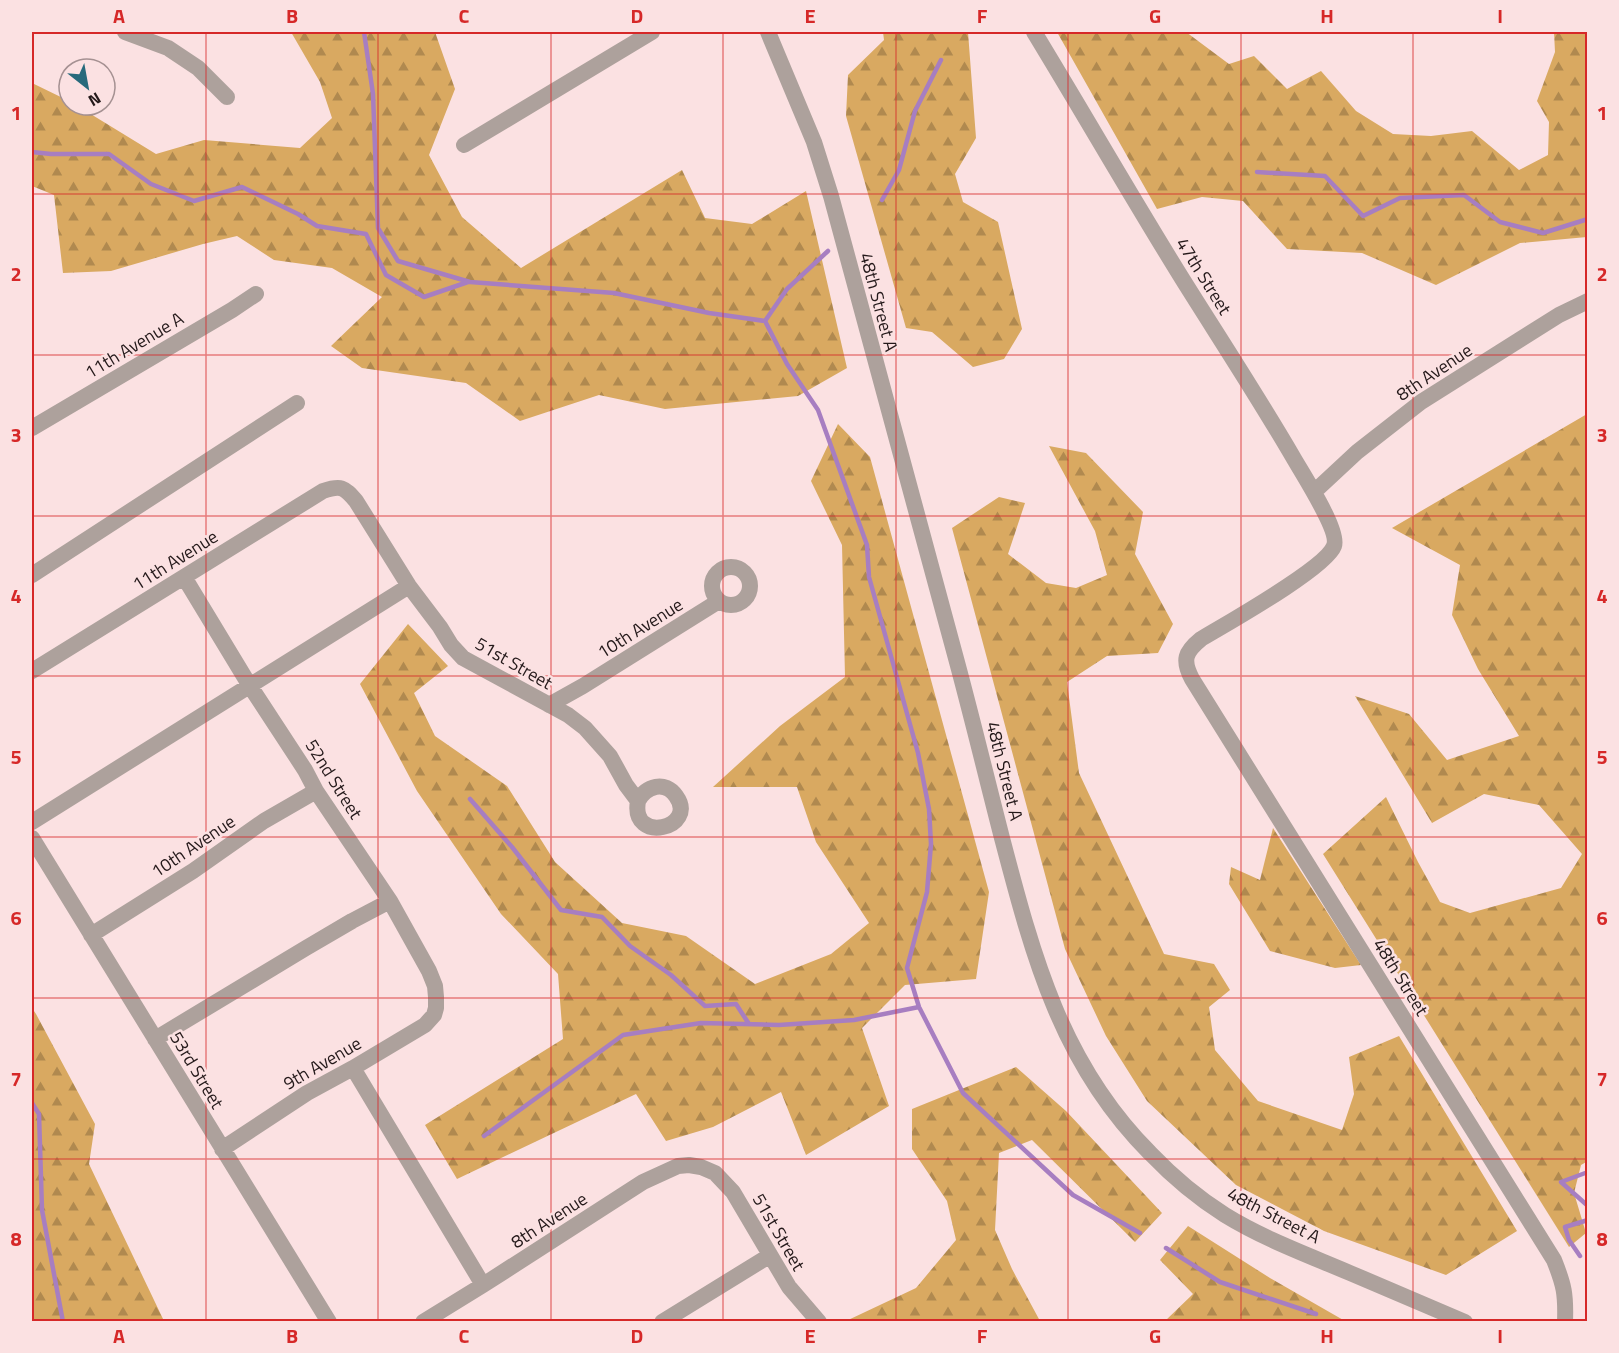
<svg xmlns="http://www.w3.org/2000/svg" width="1619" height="1353" font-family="'Titillium Web',sans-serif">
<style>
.forest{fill:url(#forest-firs)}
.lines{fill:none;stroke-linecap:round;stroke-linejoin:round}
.stream{stroke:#a77ec1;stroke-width:4.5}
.minor{stroke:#ada19c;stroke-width:16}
.grid{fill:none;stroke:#d62828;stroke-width:1.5;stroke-opacity:0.55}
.labels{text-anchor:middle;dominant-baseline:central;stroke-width:5;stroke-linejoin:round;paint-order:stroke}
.street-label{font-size:18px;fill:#24191a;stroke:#fbe1e2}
.neatline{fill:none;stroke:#d62828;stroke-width:2}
.grid-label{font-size:20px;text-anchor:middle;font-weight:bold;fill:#d62828}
</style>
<defs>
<pattern id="forest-firs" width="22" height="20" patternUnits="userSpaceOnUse" patternTransform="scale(1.5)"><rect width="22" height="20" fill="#d9a961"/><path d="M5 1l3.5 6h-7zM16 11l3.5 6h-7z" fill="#b0894f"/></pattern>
</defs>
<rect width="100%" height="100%" fill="#fbe1e2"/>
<path class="forest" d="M291,32H435L455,89L429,155L462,217L521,268L682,170L705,218L752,224L806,191L847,368L798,396L665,409L599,395L520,421L466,383L362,368L331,346L382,297L332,268L274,260L237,236L203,244L111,271L63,273L54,195L32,186V83L69,101V105H76L156,154L204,140L300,148L332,118L320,82Z
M883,32H968L976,138L955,174L963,202L998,222L1022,329L1004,359L973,367L932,332L906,328L846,116L848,75L884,40Z
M1057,32H1186L1229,64L1254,56L1287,89L1321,71L1356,111L1393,134L1431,136L1472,131L1519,170L1548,155L1549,122L1537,101L1555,52L1554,32H1587V237L1520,243L1436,285L1362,253L1287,249L1243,201L1202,197L1157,209Z
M1587,414L1588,1161L1581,1165L1574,1193L1586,1233L1569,1247L1323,854L1386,797L1418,862L1440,902L1470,913L1561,888L1582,854L1539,805L1484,794L1432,823L1355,696L1409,714L1447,760L1519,736L1478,669L1452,615L1460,565L1392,528Z
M838,424L870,457L989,892L976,979L905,985L862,1028L889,1106L806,1155L781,1092L713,1127L666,1141L636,1094L457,1179L425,1125L563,1039L558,974L501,914L417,791L360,684L408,624L448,666L414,693L435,736L507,786L555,862L622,923L686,936L755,984L831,954L869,923L816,842L797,787H713L780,726L845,677L842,545L811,481Z
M1049,446L1086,453L1143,512L1135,554L1173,624L1158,653L1107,656L1067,682L1079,773L1164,954L1214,964L1230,990L1209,1007L1215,1050L1258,1101L1342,1130L1354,1094L1349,1057L1399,1036L1517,1231L1446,1275L1324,1231L1236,1185L1147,1101L1106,1036L1065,949L952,528L999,497L1025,503L1008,554L1046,583L1076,588L1107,575L1095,531Z
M1273,828L1361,965L1335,968L1270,951L1229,884L1231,867L1260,880Z
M32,1008L36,1014L95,1124L89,1164L164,1321H32Z
M1016,1067L1066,1111L1162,1213L1135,1242L1032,1140L999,1153L995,1230L1012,1269L1040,1321H846L916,1288L956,1240L947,1201L912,1149V1109Z
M1188,1226L1270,1278L1345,1321H1165L1193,1294L1160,1260Z"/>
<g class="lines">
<path class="stream" d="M364,32L373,94L378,228L398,261L470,282L614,293L709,313L765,321L787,364L818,410L867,545L869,577L918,753L929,809L931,844L927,892L907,968L919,1007L963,1093L1073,1195L1140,1233
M32,152L51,154H109L151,184L194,201L242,187L298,214L317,226L366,234L386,275L424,297L468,282
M1257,172L1325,176L1363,216L1400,198L1464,195L1500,222L1543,233L1588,219
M882,200L899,170L915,111L941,60
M765,321L787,289L828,251
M470,799L512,847L561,910L602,917L630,946L671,975L705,1006L736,1004L749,1024
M32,1103L39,1114L42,1210L63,1322
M484,1136L623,1035L701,1023L779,1025L854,1020L919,1007
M1588,1172L1561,1182L1588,1206
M1166,1248L1220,1282L1316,1314
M1580,1256L1569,1240L1565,1227L1588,1220"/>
<path class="minor" d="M125,32L168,48L198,68L227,97
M768,32L814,142L831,196C871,348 914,499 954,651C971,713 986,776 1002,838C1033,956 1061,1064 1150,1153C1172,1176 1198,1198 1225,1215C1264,1239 1308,1255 1350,1273C1389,1290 1427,1306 1465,1322
M1034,32C1084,114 1132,198 1183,280C1220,339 1258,397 1293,457C1302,473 1340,531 1334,546C1326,568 1226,624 1201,639C1185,652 1182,660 1192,679L1554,1260C1564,1285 1566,1294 1565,1322
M464,145L652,32
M32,428L232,310L256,294
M1314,492L1357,452L1421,402L1559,315L1588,301
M712 586a19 19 0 1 1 38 0a19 19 0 1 1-38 0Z
M32,575L297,403
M184,577L250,686L305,770L316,791L390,901L429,971L435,986L436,997V1008L434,1015L425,1025L353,1068L307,1093L222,1149
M32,671L323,491C341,485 344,487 356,501L409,586L440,627L451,645L463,658L568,715L585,728L610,756L626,785L638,801C630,845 699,828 676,796C665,780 646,786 638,801
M549,705L583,686L719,601
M32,822L409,586
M32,838L329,1322
M91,935L193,871L264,821L316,791
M155,1039L306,948L352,921L390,901
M353,1068L483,1285
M423,1322L483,1285L643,1182L678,1166L689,1165L701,1167L715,1173L733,1192L789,1287L819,1322
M662,1322L769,1256"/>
</g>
<path class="grid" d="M206,32V1322M378,32V1322M551,32V1322M723,32V1322M896,32V1322M1068,32V1322M1241,32V1322M1413,32V1322M32,194H1588M32,355H1588M32,516H1588M32,676H1588M32,837H1588M32,998H1588M32,1159H1588"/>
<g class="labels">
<g class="street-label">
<text transform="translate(1204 276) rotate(58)">47th Street</text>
<text transform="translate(879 302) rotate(75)">48th Street A</text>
<text transform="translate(134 345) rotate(-31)">11th Avenue A</text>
<text transform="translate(1434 372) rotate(-34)">8th Avenue</text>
<text transform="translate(175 560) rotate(-32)">11th Avenue</text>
<text transform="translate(640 628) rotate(-32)">10th Avenue</text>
<text transform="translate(514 663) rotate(30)">51st Street</text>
<text transform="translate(1005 771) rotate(76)">48th Street A</text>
<text transform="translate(334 779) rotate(58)">52nd Street</text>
<text transform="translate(193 846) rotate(-34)">10th Avenue</text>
<text transform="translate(1401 977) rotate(58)">48th Street</text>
<text transform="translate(322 1063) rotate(-30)">9th Avenue</text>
<text transform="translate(197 1070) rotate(59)">53rd Street</text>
<text transform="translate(1274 1215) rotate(27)">48th Street A</text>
<text transform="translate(549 1220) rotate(-33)">8th Avenue</text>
<text transform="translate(779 1232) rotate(60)">51st Street</text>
</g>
</g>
<rect width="1619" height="1353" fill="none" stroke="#fbe1e2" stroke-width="66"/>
<g transform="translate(87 87) rotate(149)"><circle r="28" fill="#fbe1e2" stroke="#a59192" stroke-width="1.5"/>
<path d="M0-4.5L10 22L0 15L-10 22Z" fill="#276a7c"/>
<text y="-9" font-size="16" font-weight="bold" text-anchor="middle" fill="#24191a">N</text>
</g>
<rect x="33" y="33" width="1553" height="1287" class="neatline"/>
<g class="grid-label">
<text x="119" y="23">A</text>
<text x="292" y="23">B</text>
<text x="464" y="23">C</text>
<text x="637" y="23">D</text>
<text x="810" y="23">E</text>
<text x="982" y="23">F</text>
<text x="1155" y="23">G</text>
<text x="1327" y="23">H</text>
<text x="1500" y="23">I</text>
<text x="16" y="120">1</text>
<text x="1602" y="120">1</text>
<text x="16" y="281">2</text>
<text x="1602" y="281">2</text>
<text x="16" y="442">3</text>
<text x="1602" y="442">3</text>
<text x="16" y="603">4</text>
<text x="1602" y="603">4</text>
<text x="16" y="764">5</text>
<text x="1602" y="764">5</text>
<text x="16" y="925">6</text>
<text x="1602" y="925">6</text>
<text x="16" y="1086">7</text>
<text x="1602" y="1086">7</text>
<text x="16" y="1246">8</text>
<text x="1602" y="1246">8</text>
<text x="119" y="1343">A</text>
<text x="292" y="1343">B</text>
<text x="464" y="1343">C</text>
<text x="637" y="1343">D</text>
<text x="810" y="1343">E</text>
<text x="982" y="1343">F</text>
<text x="1155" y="1343">G</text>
<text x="1327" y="1343">H</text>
<text x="1500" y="1343">I</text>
</g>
</svg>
